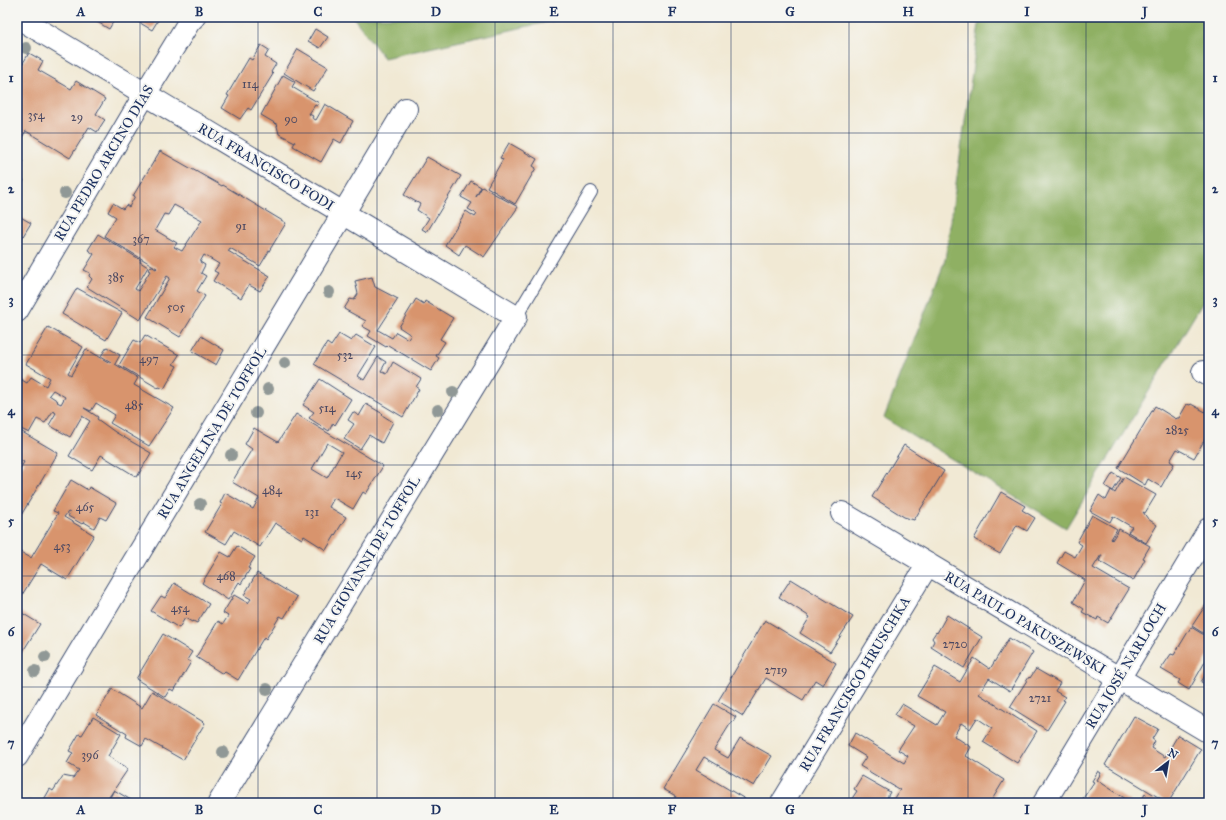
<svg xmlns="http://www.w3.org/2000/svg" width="1226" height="820" font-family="'IM FELL Great Primer',serif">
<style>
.forest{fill:#8fb064;stroke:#557061}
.building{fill:#d8946d;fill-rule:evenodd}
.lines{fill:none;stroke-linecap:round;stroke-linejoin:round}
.service-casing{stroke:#3b4b70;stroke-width:14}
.minor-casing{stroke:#3b4b70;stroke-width:24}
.secondary-casing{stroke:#3b4b70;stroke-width:24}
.service{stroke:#fff;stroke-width:12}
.minor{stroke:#fff;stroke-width:22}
.secondary{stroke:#fff;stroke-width:22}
.tree{fill:#909896}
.grid{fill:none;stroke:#1b2f5e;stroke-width:1;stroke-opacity:0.55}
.labels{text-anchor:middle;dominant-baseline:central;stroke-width:4;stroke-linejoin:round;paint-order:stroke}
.number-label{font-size:12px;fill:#4a4862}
.street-label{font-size:14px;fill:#1b2f5e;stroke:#f6f6f2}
.neatline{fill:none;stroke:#1b2f5e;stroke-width:1.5}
.grid-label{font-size:13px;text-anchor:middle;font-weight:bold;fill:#1b2f5e}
</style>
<rect width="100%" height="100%" fill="#f6f6f2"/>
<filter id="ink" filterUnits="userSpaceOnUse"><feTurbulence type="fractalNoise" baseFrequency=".025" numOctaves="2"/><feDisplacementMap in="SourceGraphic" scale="8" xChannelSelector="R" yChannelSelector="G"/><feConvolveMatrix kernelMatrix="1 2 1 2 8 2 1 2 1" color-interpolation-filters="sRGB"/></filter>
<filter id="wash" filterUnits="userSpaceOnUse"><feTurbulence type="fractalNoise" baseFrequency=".012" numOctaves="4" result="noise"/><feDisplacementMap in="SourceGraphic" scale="16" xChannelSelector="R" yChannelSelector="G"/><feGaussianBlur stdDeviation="0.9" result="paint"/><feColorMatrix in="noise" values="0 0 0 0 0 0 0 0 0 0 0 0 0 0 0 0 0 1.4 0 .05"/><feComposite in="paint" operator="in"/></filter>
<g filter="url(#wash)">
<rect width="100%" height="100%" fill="#f1e9d4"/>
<path class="forest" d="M353,17H570L384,58Z
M980,17H1209V292L1066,528L884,418L945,260Z"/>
<g id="blocks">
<path class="building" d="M89,17H116L109,29Z
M130,17H160L152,30Z
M315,29L328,37L320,48L308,41Z
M261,45L269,50L265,57L276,64L271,72L273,74L251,110L248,108L240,119L222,108L229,96L227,95L249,58L252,60Z
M298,49L328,67L313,91L284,73Z
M29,53L43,61L38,70L71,89L76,81L105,99L96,114L105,120L104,121L97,132L89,127L70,158L26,131L17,145L20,146L17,151V73Z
M283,75L295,82L292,87L319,103L317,106L315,105L309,114L313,116L312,118L316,120L325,104L353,121L341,143L334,139L321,162L293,146L295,142L279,134L277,126L278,125L261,115Z
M509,143L537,159L533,166L536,168L515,204L487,187L503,159L500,158Z
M160,151L222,186L223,185L286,223L260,266L230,248L228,251L270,276L260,291L249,285L241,298L213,281L218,273L214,271L219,264L204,255L200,262L205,265L201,273L206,276L197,291L205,296L180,337L147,317L170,278L167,276L140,320L87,287L92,279L89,276L90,273L84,270L94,254L88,250L98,234L141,260L140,262L148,267L135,289L138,291L150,271L148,270L151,266L156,269L157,268L104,236L116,217L108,212L113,203L123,209L126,205L129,207L135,196H133ZM174,205L202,220L182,251L174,247L177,243L155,230L164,214L168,215Z
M17,153L19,154L18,157L23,161L17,172Z
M427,157L461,176L427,232L422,229L429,218L417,210L420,204L404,195Z
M17,176L24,180L20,188L17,187Z
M471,181L481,187L476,197L482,187L518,207L484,257L465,245L459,255L445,245L466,211L475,217L477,214L468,209L472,203L461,197Z
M17,215L31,223L17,246Z
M372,277L375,287L398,299L378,330L392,338L396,332L408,339L411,335L399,327L416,299L424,304L425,301L453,318L440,339L445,342L436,356L439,358L431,371L388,345L386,347L368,336L371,331L362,326L366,321L344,309L350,299L354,300L358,294L355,281Z
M77,288L122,313L106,340L62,314Z
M48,327L83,347L68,373L71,375L86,349L110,363L111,362L101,356L107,347L120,355L115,364L138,378L134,385L174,408L149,446L110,423L115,415L96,403L91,411L84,408L98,417L97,419L115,432L151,453L137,477L101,455L92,470L69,456L90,421L82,416L70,437L49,425L56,413L53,411L45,423L37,419L29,433L17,427V384L20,379L27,383L31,377L46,386L50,378L26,364ZM53,390L65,397L61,404L57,402L58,401L49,395Z
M339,334L351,341L356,335L376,347L358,376L364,380L378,357L386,362L381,371L387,374L393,362L421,379L416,387L419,389L403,417L314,364L327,343L331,346Z
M145,335L179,355L173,364L177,366L164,389L159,387L158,388L119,365L134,340L140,343Z
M201,336L224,350L216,365L192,351Z
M320,379L351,399L335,425L333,423L329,431L309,418L314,412L303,405Z
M366,404L383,414L382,415L393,422L382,443L369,435L360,449L344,439L354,424L348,420L353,412L359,416Z
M1187,404L1190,405L1191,404L1209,414V432L1194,458L1177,449L1170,461L1174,464L1161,487L1148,479L1145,485L1118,468L1155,406L1176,419L1177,418H1179Z
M296,414L383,466L366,494L363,492L353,509L334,498L329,507L346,517L326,550L304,536L302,539L275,523L260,547L234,531L226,544L205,532L222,504L220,503L225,493L253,509L259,498L232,482L252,449L245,444L254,428L278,442ZM327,443L342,452L327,478L312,469Z
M17,429L58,453L17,522V474L24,462L20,460L17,465Z
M904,445L944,471L914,520L904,517L872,497Z
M1113,473L1121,478L1113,491L1105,486Z
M1124,477L1156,495L1145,513L1143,512L1148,519L1157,525L1146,543L1128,532L1132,527L1113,516L1110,522L1090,511L1099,495L1106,500L1111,490L1115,493Z
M71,480L88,490L89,487L116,503L106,520L100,517L94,528L84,522L82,524L68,516L70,513L68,512L64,517L94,535L67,580L41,564L17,603V550L31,558L58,513L53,511Z
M1001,492L1025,506L1022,510L1035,518L1027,531L1017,525L1000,554L974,539Z
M1092,515L1117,529L1111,539L1112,540L1119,529L1150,546L1143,558L1145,559L1133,581L1099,561L1102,555H1101L1093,568L1129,589L1108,623L1098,617L1097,620L1082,612L1084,609L1073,602L1085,580L1057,563L1064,551L1075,557L1082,545L1077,542Z
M237,546L255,557L248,568L250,569L241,584L239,582L228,600L202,583L221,552L230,557Z
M257,573L297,597L284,618L280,616L266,639L264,637L238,680L225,672L223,674L196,657L218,621L223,624L228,616L223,613L234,595L248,603L251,599L244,595Z
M791,579L853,617L830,652L800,633L810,617L779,597Z
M174,583L209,604L197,623L193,621L192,622L185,618L179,628L151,611L161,596L165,598Z
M1209,600V637L1192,626Z
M17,610L40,624L18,659L17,658Z
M947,615L982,637L964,668L931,647L934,641L932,638L936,632L937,633Z
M765,620L836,663L823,685L815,680L803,700L766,678L743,716L718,701L731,680L730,679Z
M1191,627L1209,638V655L1189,690L1178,683L1180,680L1161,669L1171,654L1174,655Z
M163,634L192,652L187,660L191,662L174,691L170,689L165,697L136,679Z
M1009,638L1033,652L1010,691L989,678L979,694L1037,731L1017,763L983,742L992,728L977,718L970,729L961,723L954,736L971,747L966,756L1004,780L990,803H920L915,800L913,803H892L900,790L860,766L866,757L848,746L855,733L904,763L908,756L898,750L914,726L895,715L902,704L937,725L945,712L917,696L935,667L960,682L974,658L990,669Z
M1036,669L1060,683L1055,691L1065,697L1063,700L1065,701L1047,730L1010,707L1029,677L1030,678Z
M1207,672L1209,674V686L1201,682Z
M112,689L142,708L152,691L205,723L183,760L146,739L142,746L126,737L127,734L96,715Z
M714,704L736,717L733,722L732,721L714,750L728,758L740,738L772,756L754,786L704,757L696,770L745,799L743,803H672L676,796L663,789Z
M1134,716L1158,729L1152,739L1155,741L1151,748L1165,757L1178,735L1201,749L1168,803L1105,765Z
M93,717L121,734L108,756L128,769L105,803H101L94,800L93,803H42L50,789L53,791L63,776L73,778L79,770L67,763L73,753L69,751L79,734L82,735Z
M1098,771L1101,773L1097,780L1132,803H1080L1094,782L1092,781Z
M862,776L890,792L884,803H849L857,791L854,789Z
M114,790L136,803H107Z
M1145,794L1159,803H1140Z
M29,799L35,803H26Z"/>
</g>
</g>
<g filter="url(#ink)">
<use href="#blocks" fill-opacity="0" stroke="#3b4b70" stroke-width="1"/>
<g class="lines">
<g class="service-casing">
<path id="service" d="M516,317L591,192"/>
</g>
<g class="minor-casing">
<path id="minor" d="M17,17L516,317L219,803
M17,311L145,94L189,22L194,17
M1203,372L1209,375
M842,513L1209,732
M17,756L406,109
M782,803L928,564"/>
</g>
<g class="secondary-casing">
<path id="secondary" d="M1044,803L1209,529"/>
</g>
<use href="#service" class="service"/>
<use href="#minor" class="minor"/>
<use href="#secondary" class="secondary"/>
</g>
<g class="tree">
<circle cx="26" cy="48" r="6"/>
<circle cx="65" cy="193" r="6"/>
<circle cx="329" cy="292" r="6"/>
<circle cx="285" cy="363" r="6"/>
<circle cx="268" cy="389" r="6"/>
<circle cx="453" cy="392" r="6"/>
<circle cx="438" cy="410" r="6"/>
<circle cx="256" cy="413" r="6"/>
<circle cx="231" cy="455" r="6"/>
<circle cx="200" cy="504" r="6"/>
<circle cx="45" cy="657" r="6"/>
<circle cx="35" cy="671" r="6"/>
<circle cx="267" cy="689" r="6"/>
<circle cx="223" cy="752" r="6"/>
</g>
</g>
<path class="grid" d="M140,17V803M258,17V803M377,17V803M495,17V803M613,17V803M731,17V803M849,17V803M968,17V803M1086,17V803M17,133H1209M17,244H1209M17,355H1209M17,465H1209M17,576H1209M17,687H1209"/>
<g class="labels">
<g class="number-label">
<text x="250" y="84">114</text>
<text x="36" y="115">354</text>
<text x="77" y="117">29</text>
<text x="291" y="119">90</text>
<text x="241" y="226">91</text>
<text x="141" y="239">367</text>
<text x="116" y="277">385</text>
<text x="176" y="307">505</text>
<text x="345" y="355">532</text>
<text x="149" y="359">497</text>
<text x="134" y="405">485</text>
<text x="327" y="408">514</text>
<text x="1177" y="430">2825</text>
<text x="354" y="473">145</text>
<text x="272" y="490">484</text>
<text x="85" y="507">465</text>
<text x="312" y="512">131</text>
<text x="62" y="546">453</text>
<text x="226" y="576">468</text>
<text x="180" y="608">454</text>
<text x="955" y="644">2720</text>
<text x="776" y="670">2719</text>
<text x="1040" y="698">2721</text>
<text x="90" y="755">396</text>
</g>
<g class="street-label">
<text transform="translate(104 163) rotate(-59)">RUA PEDRO ARCINO DIAS</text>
<text transform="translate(266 167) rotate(31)">RUA FRANCISCO FODI</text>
<text transform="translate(212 433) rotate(-59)">RUA ANGELINA DE TOFFOL</text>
<text transform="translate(367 560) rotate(-59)">RUA GIOVANNI DE TOFFOL</text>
<text transform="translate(1025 623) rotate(31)">RUA PAULO PAKUSZEWSKI</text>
<text transform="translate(1126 666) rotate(-59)">RUA JOSÉ NARLOCH</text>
<text transform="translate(855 684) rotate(-59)">RUA FRANCISCO HRUSCHKA</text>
</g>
</g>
<rect width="1226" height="820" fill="none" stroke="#f6f6f2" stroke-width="44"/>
<g transform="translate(1168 762) rotate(31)" stroke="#f6f6f2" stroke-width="3" paint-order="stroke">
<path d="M0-3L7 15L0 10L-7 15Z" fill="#1b2f5e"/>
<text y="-6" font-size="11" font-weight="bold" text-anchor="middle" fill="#1b2f5e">N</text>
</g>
<rect x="22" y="22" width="1182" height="776" class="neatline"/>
<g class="grid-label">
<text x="81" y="16">A</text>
<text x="199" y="16">B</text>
<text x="318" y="16">C</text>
<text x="436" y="16">D</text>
<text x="554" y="16">E</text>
<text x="672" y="16">F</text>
<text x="790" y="16">G</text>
<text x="908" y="16">H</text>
<text x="1027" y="16">I</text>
<text x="1145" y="16">J</text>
<text x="11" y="82">1</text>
<text x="1215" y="82">1</text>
<text x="11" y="193">2</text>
<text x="1215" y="193">2</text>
<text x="11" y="304">3</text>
<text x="1215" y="304">3</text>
<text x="11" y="415">4</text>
<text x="1215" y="415">4</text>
<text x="11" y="525">5</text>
<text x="1215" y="525">5</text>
<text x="11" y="636">6</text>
<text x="1215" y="636">6</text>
<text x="11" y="747">7</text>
<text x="1215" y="747">7</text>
<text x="81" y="814">A</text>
<text x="199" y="814">B</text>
<text x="318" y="814">C</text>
<text x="436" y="814">D</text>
<text x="554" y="814">E</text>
<text x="672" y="814">F</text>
<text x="790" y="814">G</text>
<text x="908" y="814">H</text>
<text x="1027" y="814">I</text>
<text x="1145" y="814">J</text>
</g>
</svg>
